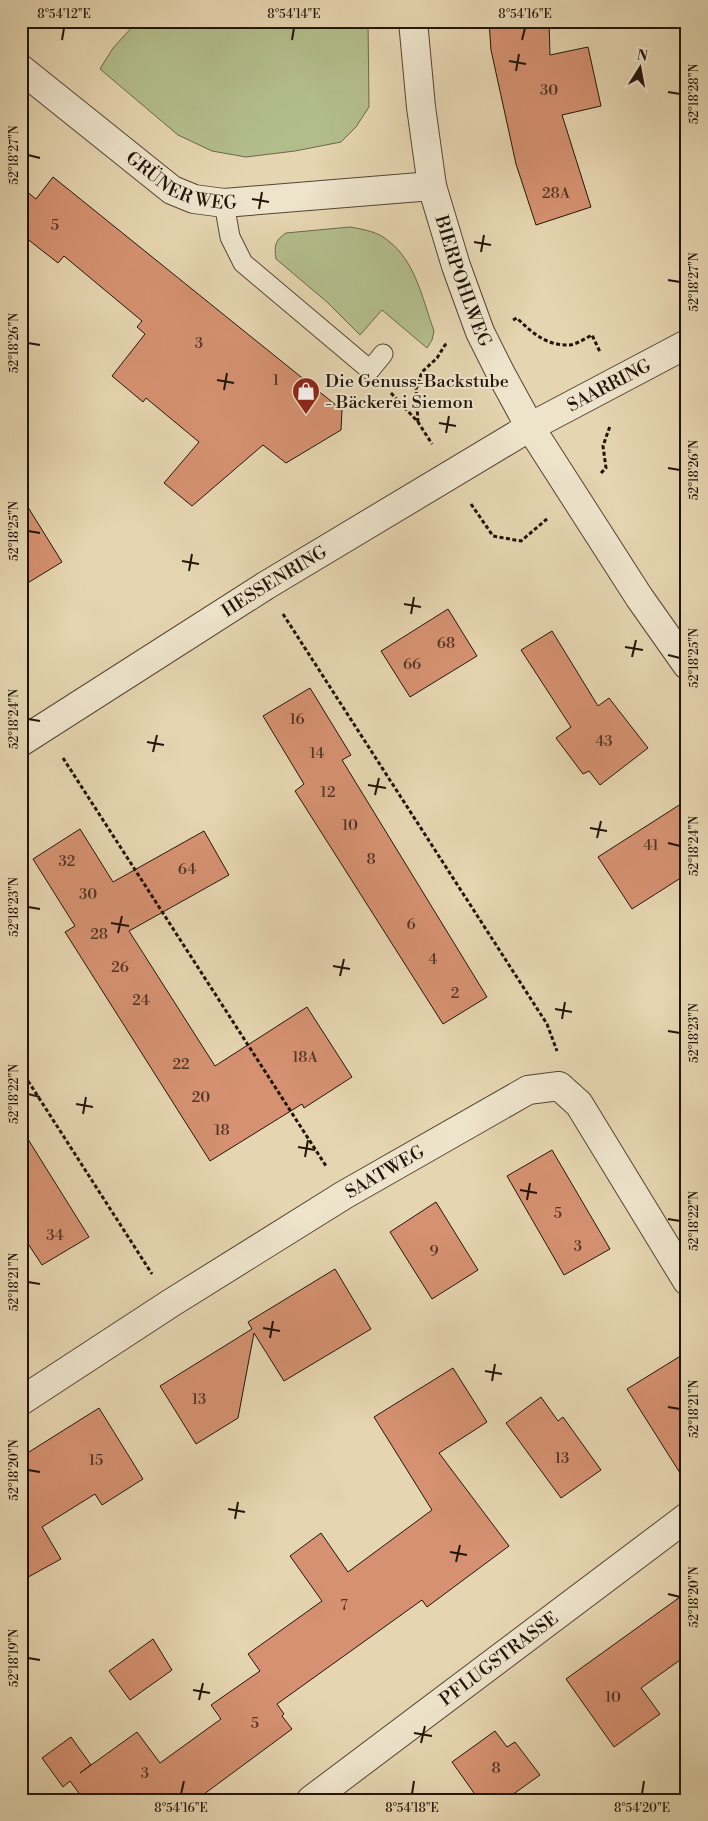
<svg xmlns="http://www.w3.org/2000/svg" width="708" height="1821" font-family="'Libre Bodoni',serif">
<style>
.green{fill:#b3bd8c;stroke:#6b694b}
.building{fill:#d59171;stroke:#23150a}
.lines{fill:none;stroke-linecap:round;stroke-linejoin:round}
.service-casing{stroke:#544534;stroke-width:21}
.minor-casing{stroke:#544534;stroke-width:30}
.tertiary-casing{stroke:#544534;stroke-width:30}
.path{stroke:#23150a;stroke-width:3;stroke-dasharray:4 2.5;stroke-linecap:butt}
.service{stroke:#eee4cc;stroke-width:19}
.minor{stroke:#eee4cc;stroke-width:28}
.tertiary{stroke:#eee4cc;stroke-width:28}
.ticks{fill:none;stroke:#23150a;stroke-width:2}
.labels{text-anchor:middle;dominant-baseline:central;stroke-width:4;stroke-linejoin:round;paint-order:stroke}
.number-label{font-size:15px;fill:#503424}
.street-label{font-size:18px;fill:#23150a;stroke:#eee4cc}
.poi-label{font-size:18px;fill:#23150a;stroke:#eee4cc;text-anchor:start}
.neatline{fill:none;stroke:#23150a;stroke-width:2}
.ticks-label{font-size:12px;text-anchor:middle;fill:#23150a}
</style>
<rect width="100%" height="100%" fill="#e5d5b0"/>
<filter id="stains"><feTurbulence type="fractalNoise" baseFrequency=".004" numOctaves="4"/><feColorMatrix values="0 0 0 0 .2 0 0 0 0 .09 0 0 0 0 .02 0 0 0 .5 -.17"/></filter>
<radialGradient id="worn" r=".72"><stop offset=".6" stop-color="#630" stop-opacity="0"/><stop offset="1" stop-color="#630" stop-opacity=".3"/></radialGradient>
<path class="green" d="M144,21H368L369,107L356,127L341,142L295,151L246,157L212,151L178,135L100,69L113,48L133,26Z
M350,227C361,229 374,231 383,237C415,257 422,298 434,331L432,340L427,348L382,310L360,335L327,302L276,259C274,246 275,240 286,233Z"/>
<path class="building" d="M489,21H549L550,55L588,47L601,106L562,115L591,207L536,225L516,164L491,50Z
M53,177L342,410L341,430L286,463L263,445L192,506L164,483L199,442L146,398L143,402L112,376L145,334L137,327L142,321L64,256L58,263L21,234V187L36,199Z
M21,496L62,562L21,587Z
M448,609L477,656L410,697L381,651Z
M552,631L598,706L609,698L648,748L600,785L589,771L583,774L556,738L571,727L521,650Z
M310,688L351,755L342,760L487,997L443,1024L295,791L304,784L263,716Z
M687,800V874L632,909L598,857Z
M80,829L113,882L204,831L229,875L129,931L215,1066L307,1007L352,1077L304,1108L302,1104L210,1161L65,932L75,926L33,859Z
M21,1128L89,1237L42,1265L21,1233Z
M552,1150L610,1249L564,1275L507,1176Z
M436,1202L478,1270L432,1299L390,1232Z
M335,1269L371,1329L284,1381L254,1333L238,1418L196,1444L160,1386L252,1329L248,1322Z
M687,1352V1484L627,1389Z
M453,1368L487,1422L439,1453L509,1546L427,1607L422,1600L277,1704L284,1714L282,1716L292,1729L196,1800H84L70,1781L63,1787L42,1758L71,1737L91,1765L80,1773L137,1732L160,1763L221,1719L211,1705L260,1671L248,1654L322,1601L290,1556L321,1533L348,1572L432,1510L374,1417Z
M541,1397L558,1421L563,1417L601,1470L561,1498L506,1423Z
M99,1408L143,1479L102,1505L95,1494L42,1527L61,1559L21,1581V1457Z
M687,1592V1655L641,1688L660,1714L614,1747L566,1679Z
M153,1639L172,1670L130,1700L109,1671Z
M495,1731L507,1747L515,1742L540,1775L505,1800H479L452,1762Z"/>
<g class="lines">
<g class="service-casing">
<path id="service" d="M224,203L230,237L243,263L370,370L383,354"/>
</g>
<g class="minor-casing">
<g id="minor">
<path id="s1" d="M413,21L421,107L432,186L456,266L480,332L501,374L530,427L639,597L687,665"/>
<path id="s2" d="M21,69L172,190L194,199L224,203L432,186"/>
<path id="s3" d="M21,1401L171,1303L344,1195L528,1090L559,1086L579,1104L687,1281"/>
<path id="s4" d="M311,1800L687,1517"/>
</g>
</g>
<g class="tertiary-casing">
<g id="tertiary">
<path id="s5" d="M21,742L265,586L530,427L687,344"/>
</g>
</g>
<path class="path" d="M513,320L517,318C532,333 547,346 570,345C577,344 586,338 592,335L600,352
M391,393L418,422L432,444
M418,422L416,389L422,372L437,358L445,345L448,343
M601,473L606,468L603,446L610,426
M471,504L493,536L521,541L547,519
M283,614L547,1024L557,1051
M63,758L326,1166
M21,1070L152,1274"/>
<use href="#service" class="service"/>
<use href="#minor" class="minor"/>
<use href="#tertiary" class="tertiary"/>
</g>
<path class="ticks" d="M62,40L64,28M292,40L294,28M522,40L525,28M509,61L526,64M516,71L519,54M668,92L680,94M28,155L40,158M252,199L269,202M259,209L262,192M474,242L491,245M481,252L484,235M668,280L680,282M28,343L40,345M217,380L234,383M224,390L227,373M439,423L456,426M446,433L449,416M668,468L680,470M28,531L40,533M182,561L199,564M189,571L192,554M404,604L421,607M411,614L414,597M625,647L643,650M668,655L680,658M632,657L636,640M28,719L40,721M147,742L164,745M153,752L157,735M368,785L386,788M375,795L379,778M590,828L607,831M597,838L601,821M668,843L680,846M28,907L40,909M111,923L129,926M118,933L122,916M333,966L350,969M340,976L344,959M555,1009L572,1012M562,1019L565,1002M668,1031L680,1033M28,1094L40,1097M76,1104L93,1107M83,1114L86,1097M298,1147L315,1150M305,1157L308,1140M520,1190L537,1193M527,1200L530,1183M668,1219L680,1221M28,1282L40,1284M263,1328L280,1331M270,1338L273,1321M485,1371L502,1374M492,1381L495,1364M668,1407L680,1409M28,1470L40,1472M228,1509L245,1512M235,1519L238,1502M450,1552L467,1555M456,1562L460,1545M668,1594L680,1597M28,1658L40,1660M193,1690L210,1693M199,1700L203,1683M414,1733L432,1736M421,1743L425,1726M181,1794L184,1781M412,1794L414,1781M642,1794L644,1781"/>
<defs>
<g id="shop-pin" transform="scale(1.4375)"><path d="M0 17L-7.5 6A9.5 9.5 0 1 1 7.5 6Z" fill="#8f2418" stroke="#eee4cc"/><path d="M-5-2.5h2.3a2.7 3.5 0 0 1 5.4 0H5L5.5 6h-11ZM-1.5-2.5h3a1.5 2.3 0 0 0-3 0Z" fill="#fff"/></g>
</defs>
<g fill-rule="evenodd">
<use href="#shop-pin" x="306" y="391"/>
</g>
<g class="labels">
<g class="number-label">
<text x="549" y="90">30</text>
<text x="556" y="193">28A</text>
<text x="55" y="225">5</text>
<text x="199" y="343">3</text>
<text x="276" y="380">1</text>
<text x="446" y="643">68</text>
<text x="412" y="664">66</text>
<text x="297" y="719">16</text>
<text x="604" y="741">43</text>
<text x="317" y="753">14</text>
<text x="328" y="792">12</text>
<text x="350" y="825">10</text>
<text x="651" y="845">41</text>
<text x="371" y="859">8</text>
<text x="67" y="861">32</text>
<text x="187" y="869">64</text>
<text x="88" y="894">30</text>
<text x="411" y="924">6</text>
<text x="99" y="934">28</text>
<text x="433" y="959">4</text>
<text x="120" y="967">26</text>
<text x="455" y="993">2</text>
<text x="141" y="1000">24</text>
<text x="305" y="1057">18A</text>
<text x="181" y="1064">22</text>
<text x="201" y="1097">20</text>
<text x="222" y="1130">18</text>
<text x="558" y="1213">5</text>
<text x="55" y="1235">34</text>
<text x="578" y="1246">3</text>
<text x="434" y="1251">9</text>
<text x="199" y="1399">13</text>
<text x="562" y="1458">13</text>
<text x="96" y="1460">15</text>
<text x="344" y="1605">7</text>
<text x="613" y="1697">10</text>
<text x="255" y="1723">5</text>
<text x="496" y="1768">8</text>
<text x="145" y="1773">3</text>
</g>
<g class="street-label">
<text stroke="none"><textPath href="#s2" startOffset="199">GRÜNER WEG</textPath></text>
<text stroke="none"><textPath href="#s1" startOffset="266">BIERPOHLWEG</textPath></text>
<text stroke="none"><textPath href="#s5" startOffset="688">SAARRING</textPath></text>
<text stroke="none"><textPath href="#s5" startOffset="300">HESSENRING</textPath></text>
<text stroke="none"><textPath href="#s3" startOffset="430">SAATWEG</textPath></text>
<text stroke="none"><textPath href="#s4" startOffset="235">PFLUGSTRASSE</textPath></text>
</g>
<g class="poi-label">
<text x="325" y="381">Die Genuss-Backstube<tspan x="325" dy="21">- Bäckerei Siemon</tspan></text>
</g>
</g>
<rect width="708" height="1821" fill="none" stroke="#e5d5b0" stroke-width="55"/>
<g transform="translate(640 68) rotate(11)" stroke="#eee4cc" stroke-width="4" paint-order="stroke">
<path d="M0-4L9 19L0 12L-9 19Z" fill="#23150a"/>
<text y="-8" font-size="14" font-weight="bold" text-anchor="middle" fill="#23150a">N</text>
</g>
<rect x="28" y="28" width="652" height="1766" class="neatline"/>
<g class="ticks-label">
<text x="64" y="18">8°54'12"E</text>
<text x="294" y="18">8°54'14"E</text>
<text x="525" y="18">8°54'16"E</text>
<text transform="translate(694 94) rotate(-90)" y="4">52°18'28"N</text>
<text transform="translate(14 155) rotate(-90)" y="4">52°18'27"N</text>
<text transform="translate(694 282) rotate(-90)" y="4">52°18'27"N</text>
<text transform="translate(14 343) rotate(-90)" y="4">52°18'26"N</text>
<text transform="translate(694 470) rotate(-90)" y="4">52°18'26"N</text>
<text transform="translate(14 531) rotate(-90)" y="4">52°18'25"N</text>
<text transform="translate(694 658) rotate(-90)" y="4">52°18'25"N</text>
<text transform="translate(14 719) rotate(-90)" y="4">52°18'24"N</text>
<text transform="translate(694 846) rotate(-90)" y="4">52°18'24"N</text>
<text transform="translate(14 907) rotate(-90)" y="4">52°18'23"N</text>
<text transform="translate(694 1033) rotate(-90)" y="4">52°18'23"N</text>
<text transform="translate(14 1094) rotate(-90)" y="4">52°18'22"N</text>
<text transform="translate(694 1221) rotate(-90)" y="4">52°18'22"N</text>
<text transform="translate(14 1282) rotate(-90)" y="4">52°18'21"N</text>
<text transform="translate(694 1409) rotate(-90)" y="4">52°18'21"N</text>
<text transform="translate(14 1470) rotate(-90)" y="4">52°18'20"N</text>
<text transform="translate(694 1597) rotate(-90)" y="4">52°18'20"N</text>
<text transform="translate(14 1658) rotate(-90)" y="4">52°18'19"N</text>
<text x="181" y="1812">8°54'16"E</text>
<text x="412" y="1812">8°54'18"E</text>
<text x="642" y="1812">8°54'20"E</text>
</g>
<rect width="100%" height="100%" filter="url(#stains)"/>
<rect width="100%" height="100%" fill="url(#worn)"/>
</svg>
